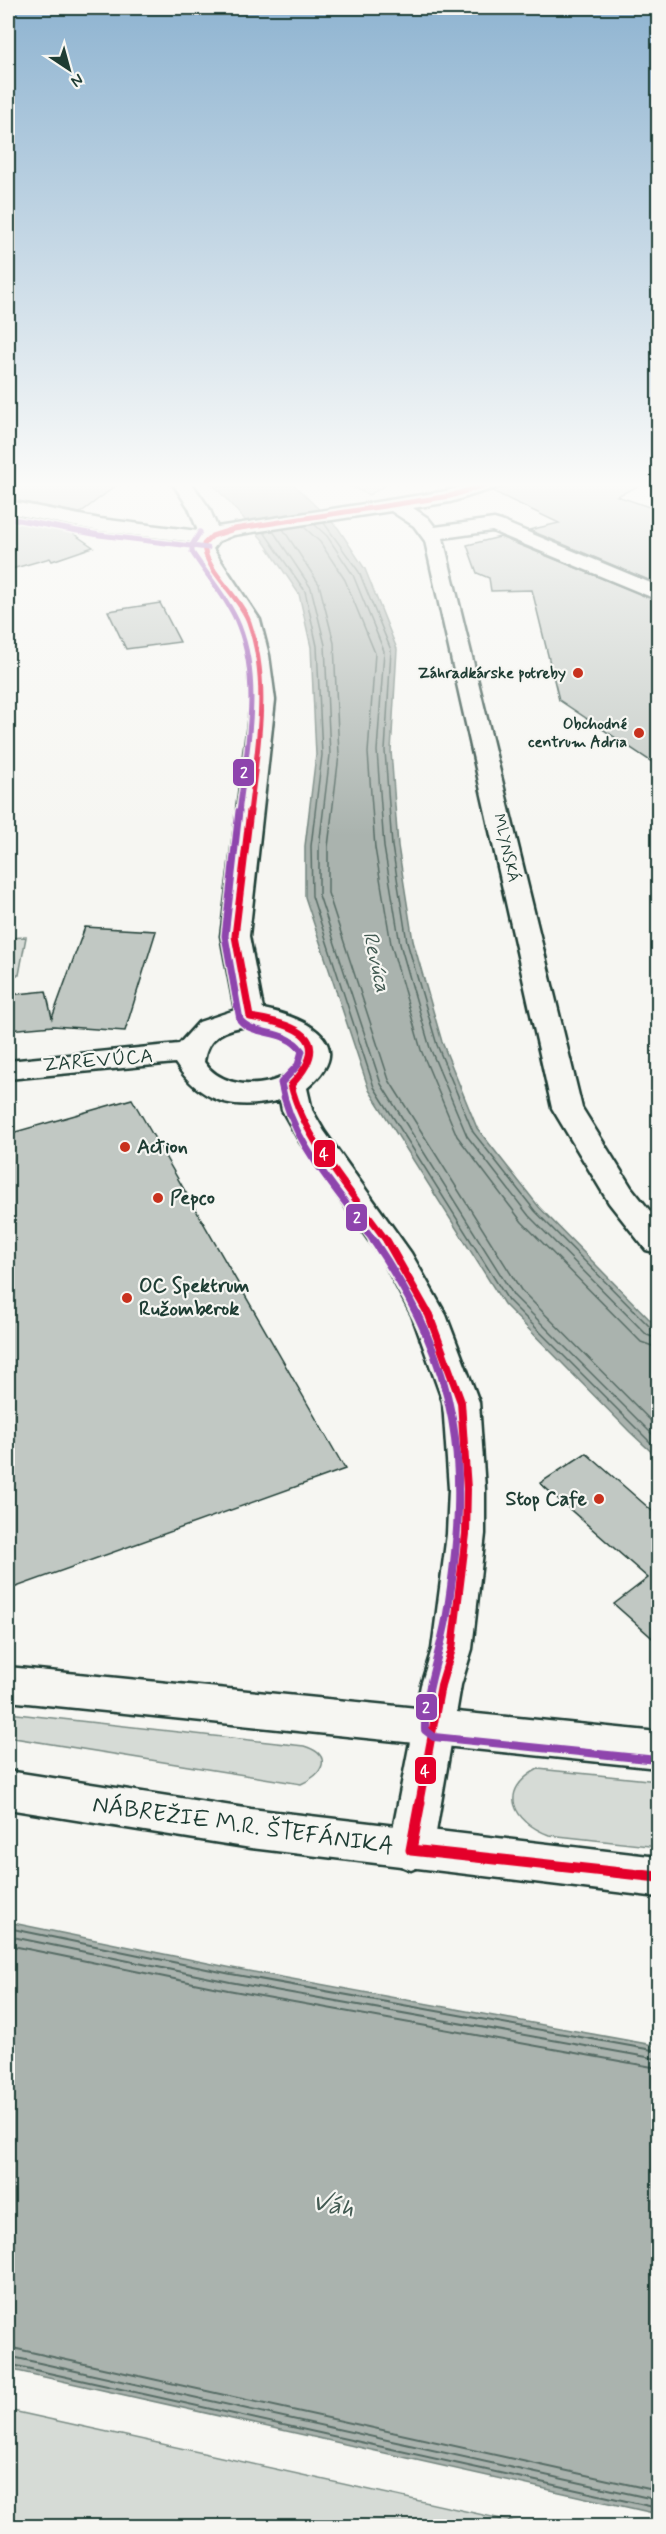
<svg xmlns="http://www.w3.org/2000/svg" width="666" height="2534" font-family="Mynerve,sans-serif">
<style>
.green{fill:#d6dbd6;stroke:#7a8c85;stroke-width:1.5}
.water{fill:#aab3ae;stroke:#72847d;stroke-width:1.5}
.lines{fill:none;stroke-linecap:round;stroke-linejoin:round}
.shore-far1{stroke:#576c65;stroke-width:1.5}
.shore{stroke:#576c65;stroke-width:2}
.building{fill:#c1c8c3;stroke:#1f3d34;stroke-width:1.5}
.street-casing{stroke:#1f3d34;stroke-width:5}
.primary-casing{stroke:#1f3d34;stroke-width:5}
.street{fill:#f6f6f2;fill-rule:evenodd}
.primary{fill:#f6f6f2;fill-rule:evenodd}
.bus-1-far3-casing{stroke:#f6f6f2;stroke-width:8}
.bus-1-far2-casing{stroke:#f6f6f2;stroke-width:10}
.bus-1-far1-casing{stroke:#f6f6f2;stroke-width:13}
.bus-1-casing{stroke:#f6f6f2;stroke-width:16}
.bus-2-far2-casing{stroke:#f6f6f2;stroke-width:8}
.bus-2-far1-casing{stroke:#f6f6f2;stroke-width:10}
.bus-2-casing{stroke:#f6f6f2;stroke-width:13}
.bus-1-far3{stroke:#e4002b;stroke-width:5}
.bus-1-far2{stroke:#e4002b;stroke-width:7}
.bus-1-far1{stroke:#e4002b;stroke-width:8}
.bus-1{stroke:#e4002b;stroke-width:11}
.bus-2-far2{stroke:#8e44ad;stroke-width:5}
.bus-2-far1{stroke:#8e44ad;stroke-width:7}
.bus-2{stroke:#8e44ad;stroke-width:8}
.poi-dot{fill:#c8321e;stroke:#f6f6f2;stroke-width:2}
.labels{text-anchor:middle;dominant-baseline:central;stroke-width:4.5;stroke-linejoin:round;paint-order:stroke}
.far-poi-label{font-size:16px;font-weight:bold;fill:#1f3d34;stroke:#f6f6f2;text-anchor:end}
.far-street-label{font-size:16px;fill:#1f3d34;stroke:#f6f6f2}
.street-label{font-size:20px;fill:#1f3d34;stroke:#f6f6f2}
.poi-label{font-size:20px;font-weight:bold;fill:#1f3d34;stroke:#f6f6f2;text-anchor:start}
.water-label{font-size:21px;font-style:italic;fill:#425a52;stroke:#f6f6f2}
.near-street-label{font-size:24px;fill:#1f3d34;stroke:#f6f6f2}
.near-water-label{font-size:26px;font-style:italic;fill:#425a52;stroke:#f6f6f2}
.line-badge{stroke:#f6f6f2;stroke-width:2}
.badge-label{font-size:16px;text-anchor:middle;font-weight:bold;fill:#fff}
</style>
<rect width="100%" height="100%" fill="#f6f6f2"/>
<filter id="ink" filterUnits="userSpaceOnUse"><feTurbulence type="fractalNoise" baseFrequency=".0167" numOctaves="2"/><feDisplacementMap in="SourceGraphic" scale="12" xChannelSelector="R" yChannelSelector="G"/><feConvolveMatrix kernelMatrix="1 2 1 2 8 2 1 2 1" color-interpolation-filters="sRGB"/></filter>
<g filter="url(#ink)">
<path class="green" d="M339,481H393L369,495Z
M26,937L19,975H8V938Z
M8,1713L304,1746C334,1755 323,1775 301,1784L8,1737Z
M538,1769L658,1781V1847L549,1835C512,1821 498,1790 538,1769Z
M8,2410L533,2526H8Z"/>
<path class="water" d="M210,481H290L338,528L365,569L397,649L391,751L398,846L413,941L442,1042L477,1128L539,1207L658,1328V1458L630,1432L504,1304L369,1090L305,897V846L316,755L311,647L299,594L262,539Z
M8,1922L232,1968L658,2046V2514L8,2369Z"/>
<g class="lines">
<path class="shore-far1" d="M324,523L359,572L391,650L385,751L392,846L407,942L437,1045L473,1132L535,1211L652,1329L658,1331
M314,524L327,536L353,575L384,651L377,751L384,847L400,944L430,1048L467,1136L529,1216L647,1335L658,1339
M303,526L320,542L345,580L375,653L368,753L375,848L391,944L421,1050L457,1136L522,1222L641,1342L658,1348
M283,529L319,584L334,643L339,755L328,847V893L389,1080L521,1290L658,1428
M273,531L311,588L325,645L330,755L319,847V895L381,1084L514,1296L658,1440
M264,532L305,591L317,646L322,755L311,846L312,896L374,1087L508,1300L658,1450"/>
<path class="shore" d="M8,1928L231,1974L658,2051
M8,1936L230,1982L658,2059
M8,1945L228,1990L658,2068
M8,2347L658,2491
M8,2356L658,2500
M8,2364L658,2508"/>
</g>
<path class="building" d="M8,481H122L80,513L8,499Z
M508,481H649L617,496L658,510V584L529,530L559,523L492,491L505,487Z
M8,515L62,526L93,547L52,561L50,558L8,570Z
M500,537L658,601V766L559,700L532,590L491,591L489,578L477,573L467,545Z
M160,603L180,642L126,649L108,611Z
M85,927L156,931L125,1031L53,1026L8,1030V995L46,991L52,1018Z
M132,1099L345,1469L8,1590V1134Z
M586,1453L658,1516V1643L614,1604L648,1578L540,1483Z"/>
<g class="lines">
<g class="street-casing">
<path id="street" d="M171,481H190L209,508L217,527L447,491L476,481H506L504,485L450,502L413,508L428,518L435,527L494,519L501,521L658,586V599L651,597L492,531L443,538L582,1108L631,1187L658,1221V1253L646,1250L609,1203L552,1108L425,541L414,526L391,511L234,535L219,541L213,549L260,620L269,655L275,700L249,936L263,1009C307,1018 360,1044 307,1088L312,1110L324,1131L411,1253L446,1315L479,1402L485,1489V1534L472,1649L461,1685L433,1850L426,1864L411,1870L396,1864L389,1850L421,1685L432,1649L447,1534L449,1489L443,1402L412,1315L382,1259L300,1142L282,1110L280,1100C234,1111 201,1103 175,1063L8,1079V1061L179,1044L199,1022L235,1010L221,936L251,700L247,655L238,620L194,555L195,542L100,531L8,513V501L100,519L198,531L189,508ZM250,1026L278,1031L298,1044C316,1080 232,1104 204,1062C207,1036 226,1028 250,1026Z"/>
</g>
<g class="primary-casing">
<path id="primary" d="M8,1667L658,1732V1768L8,1701Z
M8,1771L251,1809L658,1857V1897L251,1848L8,1809Z"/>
</g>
<use href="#street" class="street"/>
<use href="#primary" class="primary"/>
<g class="bus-1-far3-casing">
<path id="bus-1-far3" d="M250,813C257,749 271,684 249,622C240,596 204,570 204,544L212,536L234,529L450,496L496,481"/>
</g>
<g class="bus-1-far2-casing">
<path id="bus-1-far2" d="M250,811L235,936L250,1017C296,1024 336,1038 291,1085C305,1142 354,1195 388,1243"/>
</g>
<g class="bus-1-far1-casing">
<path id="bus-1-far1" d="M387,1241L429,1315L461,1402L467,1489L466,1534L452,1649L441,1685L419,1804"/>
</g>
<g class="bus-1-casing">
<path id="bus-1" d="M420,1802L411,1850L658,1877"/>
</g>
<g class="bus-2-far2-casing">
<path id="bus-2-far2" d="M8,518L99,535L208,548
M200,532L192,545V552C206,574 230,602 239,626C262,685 246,752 239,813"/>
</g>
<g class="bus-2-far1-casing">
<path id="bus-2-far1" d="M239,811L225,936L240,1020C255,1038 284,1027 302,1051L298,1065L281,1083C292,1146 341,1192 375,1243"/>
</g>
<g class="bus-2-casing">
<path id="bus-2" d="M374,1241C461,1370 471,1463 447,1614C441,1652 424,1691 425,1730L434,1737L657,1760"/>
</g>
<use href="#bus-1-far3" class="bus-1-far3"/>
<use href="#bus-1-far2" class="bus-1-far2"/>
<use href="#bus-1-far1" class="bus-1-far1"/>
<use href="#bus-1" class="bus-1"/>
<use href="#bus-2-far2" class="bus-2-far2"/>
<use href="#bus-2-far1" class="bus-2-far1"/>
<use href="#bus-2" class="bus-2"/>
</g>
</g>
<linearGradient id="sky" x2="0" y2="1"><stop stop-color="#8fb4d1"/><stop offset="0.58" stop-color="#fbfbf9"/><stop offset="1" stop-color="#fbfbf9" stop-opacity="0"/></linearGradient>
<rect width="666" height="836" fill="url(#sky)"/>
<g class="poi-dot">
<circle cx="578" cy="673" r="6"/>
<circle cx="639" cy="733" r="6"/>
<circle cx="125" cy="1147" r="6"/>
<circle cx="158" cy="1198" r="6"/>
<circle cx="127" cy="1298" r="6"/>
<circle cx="599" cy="1499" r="6"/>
</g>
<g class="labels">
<g class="far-poi-label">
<text x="566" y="673">Záhradkárske potreby</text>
<text x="627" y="724">Obchodné<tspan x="627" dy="18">centrum Adria</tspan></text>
</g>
<g class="far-street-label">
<text transform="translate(506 848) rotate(77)">MLYNSKÁ</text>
</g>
<g class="street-label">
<text transform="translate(98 1061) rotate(-5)">ZAREVÚCA</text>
</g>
<g class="poi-label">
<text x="137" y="1147">Action</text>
<text x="170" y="1198">Pepco</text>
<text x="139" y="1286">OC Spektrum<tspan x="139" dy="23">Ružomberok</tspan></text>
<text x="587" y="1499" text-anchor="end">Stop Cafe</text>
</g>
<g class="water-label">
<text transform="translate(376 962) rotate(77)">Revúca</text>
</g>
<g class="near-street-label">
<text transform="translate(243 1826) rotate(8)">NÁBREŽIE M.R. ŠTEFÁNIKA</text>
</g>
<g class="near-water-label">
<text transform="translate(333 2206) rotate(11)">Váh</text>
</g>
</g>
<g class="line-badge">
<rect x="232" y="758" width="23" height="29" rx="6" fill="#8e44ad"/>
<rect x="313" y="1139" width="23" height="29" rx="6" fill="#e4002b"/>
<rect x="345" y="1203" width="23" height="29" rx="6" fill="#8e44ad"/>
<rect x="415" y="1693" width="23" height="28" rx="6" fill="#8e44ad"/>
<rect x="414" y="1756" width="23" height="29" rx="6" fill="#e4002b"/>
</g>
<g class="badge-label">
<text x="244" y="778">2</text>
<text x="324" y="1159">4</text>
<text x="357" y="1223">2</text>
<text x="426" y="1713">2</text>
<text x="425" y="1776">4</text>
</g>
<rect width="666" height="2534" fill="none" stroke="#f6f6f2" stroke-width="30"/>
<rect x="15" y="15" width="636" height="2504" fill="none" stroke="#1f3d34" stroke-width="2" filter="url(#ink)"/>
<g transform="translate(69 69) rotate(144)" stroke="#f6f6f2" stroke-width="4.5" paint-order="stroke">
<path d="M0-4.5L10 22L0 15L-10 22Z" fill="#1f3d34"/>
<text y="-9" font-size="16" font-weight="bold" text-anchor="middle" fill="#1f3d34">N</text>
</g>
</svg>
